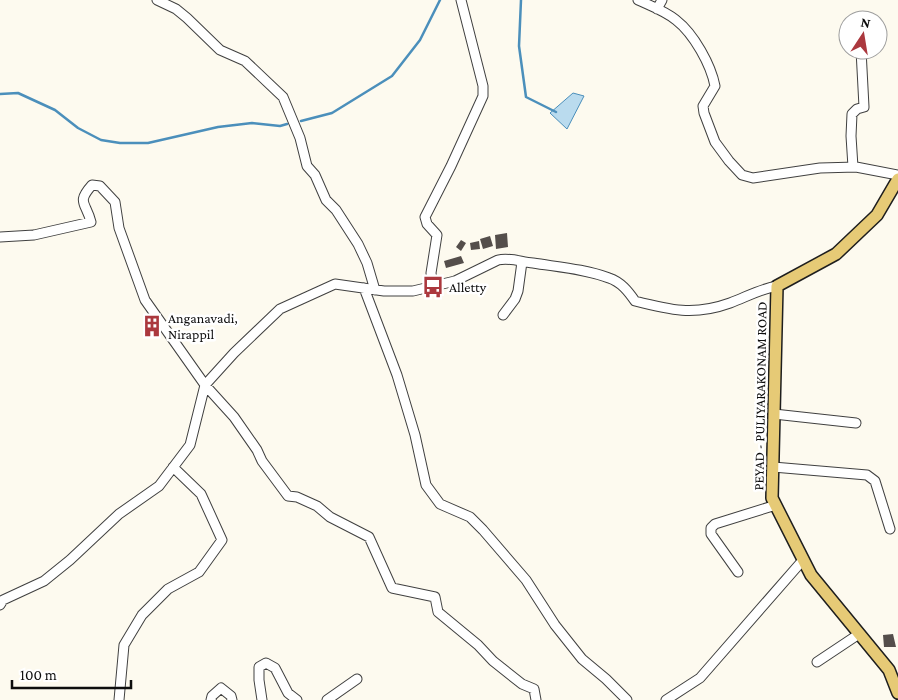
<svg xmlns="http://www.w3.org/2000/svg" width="898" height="700" font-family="'Crimson Pro',serif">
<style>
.water{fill:#badbee;stroke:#4b8fbb}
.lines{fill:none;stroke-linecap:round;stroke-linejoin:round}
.stream{stroke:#4b8fbb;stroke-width:2.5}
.building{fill:#544e4b}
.minor-casing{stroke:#404040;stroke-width:11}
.major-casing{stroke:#1e1e1e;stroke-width:14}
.minor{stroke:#fff;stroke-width:9}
.major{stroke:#e6ca76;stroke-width:11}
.labels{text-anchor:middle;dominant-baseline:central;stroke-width:5;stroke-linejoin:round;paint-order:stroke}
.poi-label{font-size:14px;fill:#0d0d0d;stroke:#fff;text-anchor:start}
.street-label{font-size:14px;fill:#0d0d0d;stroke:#fff}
</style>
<rect width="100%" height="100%" fill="#fdfaef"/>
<path class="water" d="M573,93L584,96L567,129L550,113Z"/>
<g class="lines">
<path class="stream" d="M521,0L519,46L526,97L556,112
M0,94L18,93L55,110L78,128L101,140L120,143H148L218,127L252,123L280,126L287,124
M301,121L332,113L392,76L420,40L440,0"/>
</g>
<path class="building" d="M507,233L508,247L496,249L495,235Z
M490,236L493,246L483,249L480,239Z
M461,240L466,243L461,251L456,247Z
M479,241L480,249L471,250L470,243Z
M461,256L464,263L446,268L444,261Z
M152,320L159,327L152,333L146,324Z
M893,634L896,647H884L883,635Z"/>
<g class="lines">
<g class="minor-casing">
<path id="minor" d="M157,0L176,9L187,18L220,50L245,61L283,97L300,138L307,166L315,175L326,200L336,210L358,244L367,263L375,290
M638,0C651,6 665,11 676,20C694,34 711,65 715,86L703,106L704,113L715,142L729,161L742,175L753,178L820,168L856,167L898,175
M657,9L662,0
M853,167L851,136L852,114L857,109L864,107L861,50
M0,237L34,235L91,222C86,202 76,203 92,185L100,186L115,202L119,228L145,300L205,385L234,417L257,450L262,461L288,496L297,497L317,506L330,517L369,537L392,588L435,597L438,612L478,645L493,661L522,684L534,689L536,700
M433,287L431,273L437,235L427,224L425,217L451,166L483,96V86L461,0
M364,288L397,375L415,435L426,485L440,504L470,517L483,530L526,580L555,625L582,659L606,679L627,700
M503,315L515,299L518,291L522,262
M774,414L856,423
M773,467L867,475L875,481L890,529
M738,572L711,534V528L715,524L776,505
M0,605L3,600L44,581L70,560L119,514L159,486L190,445L205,385L234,353L280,309L335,284L384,291H413L455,281L498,260C510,257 521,262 533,263C558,267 585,269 609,278C621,282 628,291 635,301C670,310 694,316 730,303C746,297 760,289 777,286
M817,662L859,634
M119,700L124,645L142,615L168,589L199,572L222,540L201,494L173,467
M211,700L212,696L221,688L231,696L232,700
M262,700L259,680V667L266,663L275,668L288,693L297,700
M327,700L357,679
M666,700L700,678L803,560"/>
</g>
<g class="major-casing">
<path id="major" d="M898,179L877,215L836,254L777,286L772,498L811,575L889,670L898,693"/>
</g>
<use href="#minor" class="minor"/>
<use href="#major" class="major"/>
</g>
<defs>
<g id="bus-bare" transform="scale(1.725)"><path d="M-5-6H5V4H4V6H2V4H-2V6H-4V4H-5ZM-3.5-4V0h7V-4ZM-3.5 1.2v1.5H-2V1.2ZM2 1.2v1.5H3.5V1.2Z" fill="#ab383e" stroke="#fff" stroke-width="2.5" paint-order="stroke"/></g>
<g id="building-bare" transform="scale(1.725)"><path d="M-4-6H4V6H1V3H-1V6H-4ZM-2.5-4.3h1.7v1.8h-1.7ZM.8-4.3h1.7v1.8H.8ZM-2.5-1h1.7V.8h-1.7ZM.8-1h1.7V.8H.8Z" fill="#ab383e" stroke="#fff" stroke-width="2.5" paint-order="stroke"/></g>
</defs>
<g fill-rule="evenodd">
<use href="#bus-bare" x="433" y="287"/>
<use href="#building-bare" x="152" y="326"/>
</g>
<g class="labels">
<g class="poi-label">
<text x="449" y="287">Alletty</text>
<text x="168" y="318">Anganavadi,<tspan x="168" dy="16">Nirappil</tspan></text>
</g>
<g class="street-label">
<text transform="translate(760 396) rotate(-89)">PEYAD - PULIYARAKONAM ROAD</text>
</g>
</g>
<g transform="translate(863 35) rotate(12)"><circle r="24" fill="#ffffff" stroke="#9e9e9e"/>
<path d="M0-4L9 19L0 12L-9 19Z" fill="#ab383e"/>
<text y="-8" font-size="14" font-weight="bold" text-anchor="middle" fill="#0d0d0d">N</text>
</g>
<path d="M12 680v8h119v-8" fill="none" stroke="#0d0d0d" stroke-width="2.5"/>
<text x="20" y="680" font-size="15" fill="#0d0d0d" stroke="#ffffff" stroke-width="4" paint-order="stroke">100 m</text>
</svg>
